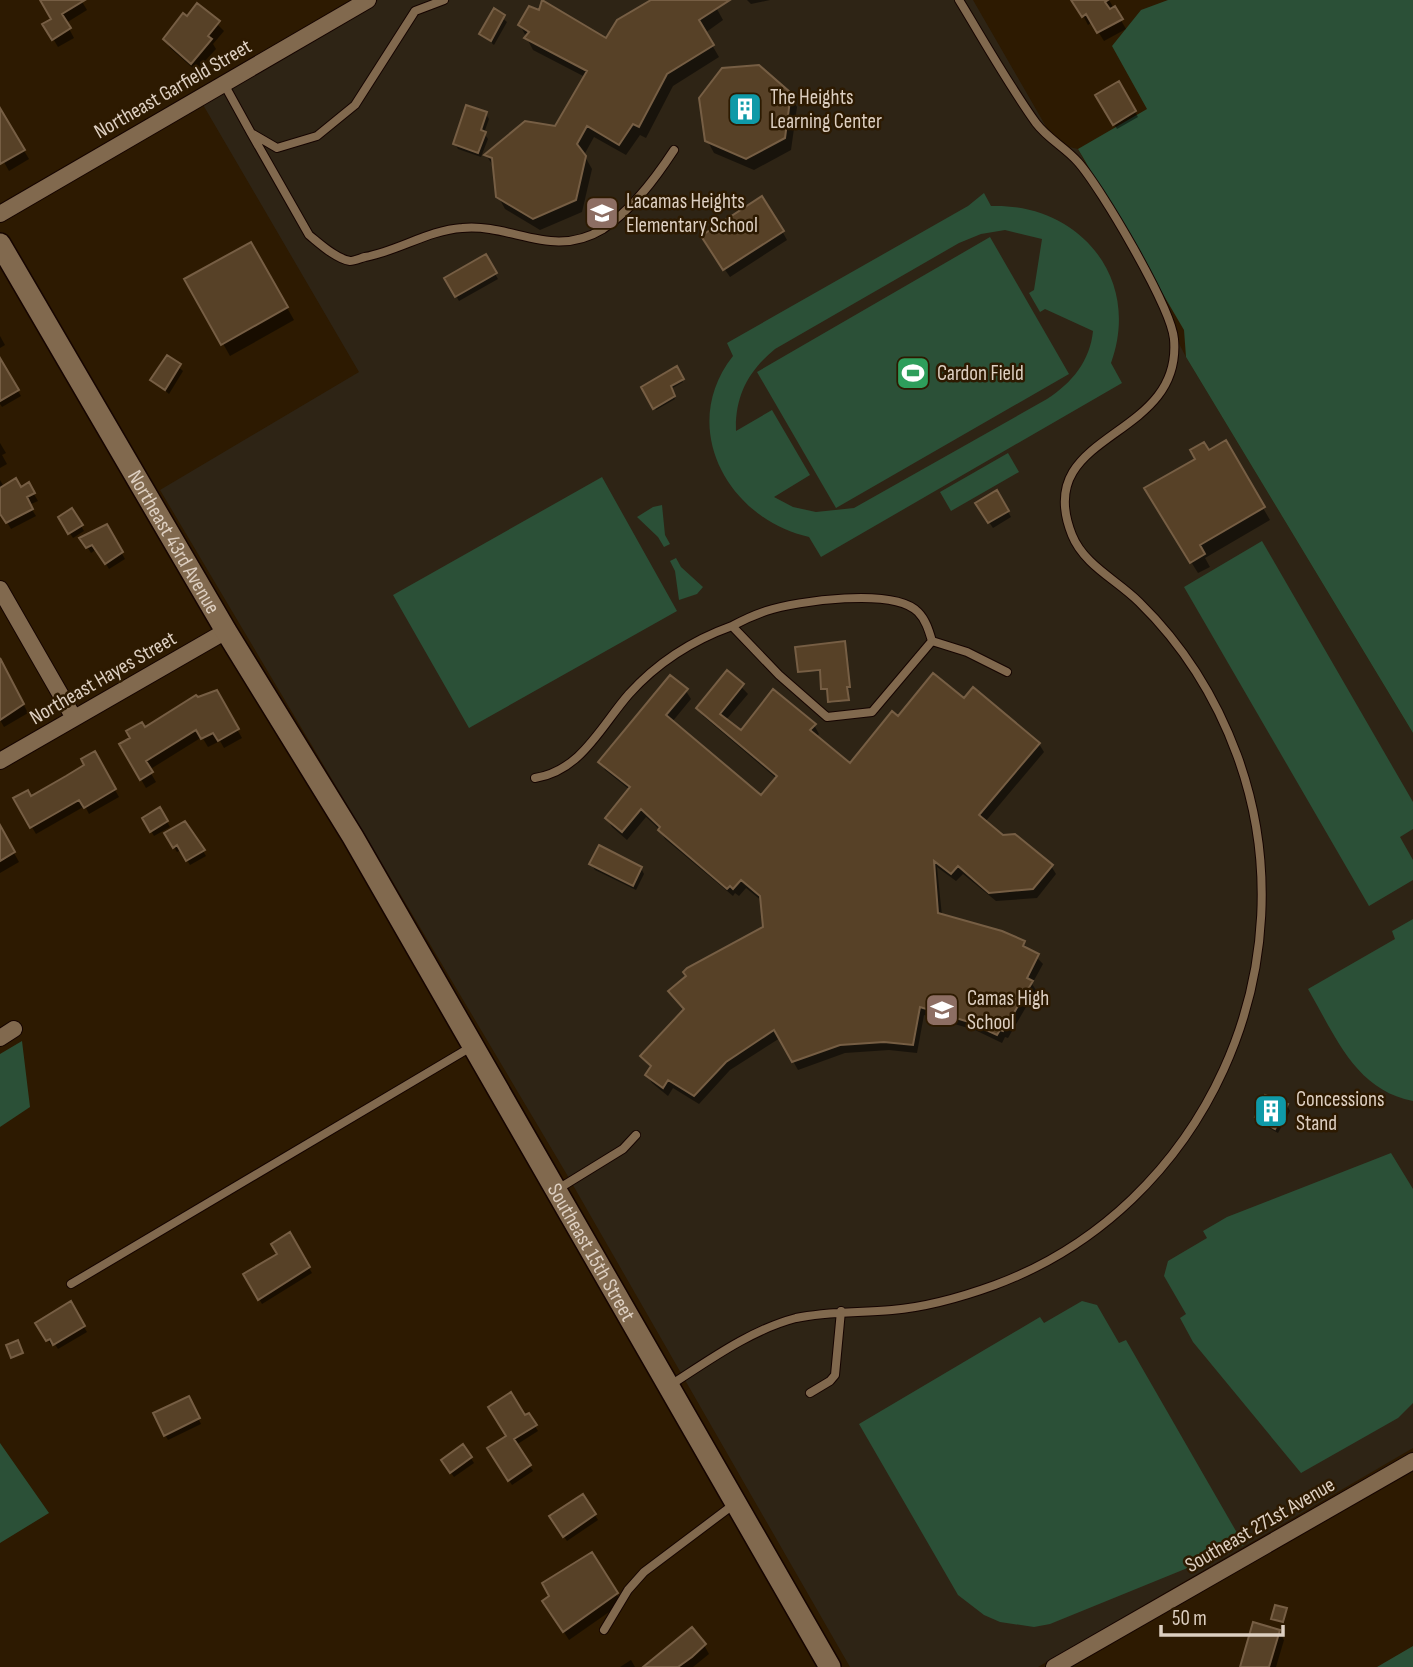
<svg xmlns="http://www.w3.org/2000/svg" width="1413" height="1667" font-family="'Sofia Sans Condensed',sans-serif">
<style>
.education{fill:#2e2415}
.green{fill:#2b5037;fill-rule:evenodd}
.shadow{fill:#0007}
.building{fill:#574127;stroke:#765e44;stroke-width:2}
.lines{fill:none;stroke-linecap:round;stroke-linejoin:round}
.service-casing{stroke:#150400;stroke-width:10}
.minor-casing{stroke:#150400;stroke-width:18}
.tertiary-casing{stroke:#150400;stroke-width:24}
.service{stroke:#81694e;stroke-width:8}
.minor{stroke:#81694e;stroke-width:16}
.tertiary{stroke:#81694e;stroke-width:21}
.labels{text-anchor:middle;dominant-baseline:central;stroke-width:5;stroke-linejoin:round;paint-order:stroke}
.street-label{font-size:21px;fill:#ddcfc1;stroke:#2d1a01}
.poi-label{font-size:21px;fill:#ddcfc1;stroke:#2d1a01;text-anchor:start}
</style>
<rect width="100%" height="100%" fill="#2d1a01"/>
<path class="education" d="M378,0H973L1056,144L1078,149L1186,357L1413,733V1448L1038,1667H850L566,1173L160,490L359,372L202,103Z"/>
<path class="green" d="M1168,0H1413V733L1186,357L1184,330L1078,149L1147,109L1112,46L1141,10Z
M984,193L991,206C1078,203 1142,277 1111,363L1122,383L821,557L809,537C728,519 677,427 733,356L727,343L968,206ZM1005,230L1042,239L1034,290L1029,293L1040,312L1045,309L1093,331C1090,361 1072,383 1047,399L854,508L816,512L793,507L774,497L810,475L772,410L736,431C735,396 748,371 775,349L959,243L981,234Z
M990,237L1069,374L836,508L757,372Z
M1008,453L1019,472L951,511L940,492Z
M602,477L677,611L469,728L393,595Z
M662,505L665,535L670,544L664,547L658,537L637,517L653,507Z
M1262,541L1413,802V829L1400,837L1413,860V880L1369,906L1184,587Z
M676,558L681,567L703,587L697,594L679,600L675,571L670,561Z
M1413,919V1101C1355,1090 1335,1035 1308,989L1395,939L1392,931Z
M22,1041L30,1107L0,1127V1054Z
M1391,1153L1413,1189V1403L1398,1418L1301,1473L1193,1342L1180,1318L1186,1314L1164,1276L1168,1261L1207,1238L1203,1231L1227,1217Z
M1082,1301L1097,1305L1119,1343L1126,1340L1244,1545L1050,1624L1034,1627L1000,1622L984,1615L958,1595L859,1424L1040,1317L1044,1323Z
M0,1443L49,1513L0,1543Z
M1413,1646V1667H1377Z"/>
<path class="shadow" d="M44,0H81L87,10L66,23L74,38L58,47L45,25L53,19Z
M654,0H712L723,20L705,33L719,57L673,86L646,138L640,135L626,155L594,137L584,155L592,169L582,212L540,230L505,209L498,196L494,167L486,155L556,128L585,77L533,50L520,25L607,40Z
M747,0H770L751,4Z
M1075,0H1109L1126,29L1104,41L1092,22L1088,25Z
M198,5L224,31L213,44L216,49L196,71L170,48L165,39Z
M494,11L507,22L494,45L481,34Z
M1118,84L1138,117L1117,129L1098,96Z
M790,95L797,107L791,150L754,170L714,153L707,140Z
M0,111L29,159L9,171L0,155Z
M486,114L489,119L484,133L488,139L481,157L458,149L455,144Z
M782,231L787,240L730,277L708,245Z
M251,244L294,320L230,356L187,280Z
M485,256L498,279L459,301L446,278Z
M0,336L5,345L0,348Z
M167,357L183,371L169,394L153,380Z
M0,361L21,396L2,407L0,404Z
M677,370L683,382L671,389L675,399L656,410L642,389Z
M0,443L6,453L2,455L7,464L0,468Z
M1225,443L1270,520L1205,558L1210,567L1198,573L1153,501L1208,453Z
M0,480L4,487L20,489L28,484L38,501L29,505L36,516L11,529L0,510Z
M997,493L1011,517L993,528L977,504Z
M72,510L84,531L73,538L60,518Z
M106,526L125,559L109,569L97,549L91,553L82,538Z
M845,645L850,688L847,689L849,701L831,703L829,690L823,689L822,672H800Z
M0,660L28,713L4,727L0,720Z
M728,673L748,694L726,720L741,732L814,725L819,734L816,737L850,765L898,718L964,701L1039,744L1044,752L985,822L1002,837L1051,866L1056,874L1037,898L996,901L963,874L956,881L937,867L942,916L1023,943L1043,964L1032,984L1036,990L1008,1038L1005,1037L1002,1043L975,1030L924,1015L917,1053L889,1050L845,1053L798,1070L780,1038L730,1070L699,1104L673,1088L668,1096L652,1083L647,1075L651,1068L642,1056L685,1011L671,991L765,928L762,901L746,888L739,896L735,893L733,896L665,839L660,830L646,817L627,840L612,827L607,818L630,790L605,770L600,762L686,691L691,699L672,722L761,797L777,779L703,716L698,708Z
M216,692L242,738L224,748L220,741L208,747L202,737L149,770L156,782L146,788L121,745L197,699Z
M94,753L119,797L89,814L85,806L36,834L15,799L31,798L86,765Z
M160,809L170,827L154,836L144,819Z
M0,828L19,862L0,873Z
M167,834L203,851L206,856L190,865L181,850L177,852Z
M591,864L641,868L644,874L636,890L595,870Z
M1287,1105L1290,1111L1278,1133L1260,1123L1257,1117Z
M289,1235L312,1273L262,1304L245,1274L280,1254Z
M70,1304L87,1332L58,1349L54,1343L51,1345L38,1324Z
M188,1398L201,1424L168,1440L165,1435Z
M528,1415L538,1431L516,1445L533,1471L512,1485L489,1449L509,1436Z
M463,1446L474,1463L454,1477L446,1466Z
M583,1496L598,1520L567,1541L551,1517Z
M592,1555L622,1603L569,1640L550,1610Z
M1279,1631L1284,1640L1276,1667H1241Z
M704,1645L709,1654L693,1667H646Z
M631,1660L635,1667H620Z"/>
<path class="building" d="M40,0H85L62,14L71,28L52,40L42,24L51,19Z
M542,0L606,38L617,20L651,0H730L699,20L714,45L667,74L639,127L633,124L619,145L587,126L577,144L586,156L576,200L533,219L496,197L492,158L484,155L525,121L555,126L587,71L524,38L529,32L518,25L529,6L539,10Z
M1071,0H1108L1105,2L1110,9L1115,6L1123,19L1097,33L1086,14L1082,17Z
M197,3L220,21L208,36L212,39L191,64L163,39L183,13L187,16Z
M494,8L505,15L491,41L479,34Z
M759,65L791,93L785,138L746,159L705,141L699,98L722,68Z
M1119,81L1136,111L1113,125L1095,95Z
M466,105L487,112L481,130L486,132L478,153L453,144Z
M0,108L25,150L0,164Z
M762,196L784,231L723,270L701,236Z
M251,242L288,307L221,345L184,279Z
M486,254L497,273L455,297L444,278Z
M167,355L181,364L165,390L150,380Z
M0,358L19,390L0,401Z
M677,366L684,379L671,386L675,396L653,409L641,387Z
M1226,440L1265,507L1200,545L1205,554L1190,563L1144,488L1195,459L1190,450L1204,442L1209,450Z
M16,478L21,487L29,482L35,493L27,497L33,509L6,523L0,514V488Z
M997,490L1009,511L988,523L975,503Z
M72,508L83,525L68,534L58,517Z
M107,524L123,552L105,564L92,545L86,548L79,538Z
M845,641L850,687H847L849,700L828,702L827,689H821L820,670L798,672L795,647Z
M0,658L24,704L0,720Z
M727,670L744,684L720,714L741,730L773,689L816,724L810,730L850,763L892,711L898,716L933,673L964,698L973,687L1040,743L979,815L1003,835L1015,834L1053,865L1033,889L989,893L958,866L951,874L934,861L938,913L1002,931L1025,941L1023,946L1039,954L1027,978L1033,981L1003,1031L1000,1030L997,1035L969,1022L920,1007L913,1045L884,1042L840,1045L792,1062L774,1030L726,1062L694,1096L668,1080L663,1088L645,1075L651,1066L640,1056L684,1009L668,991L686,976L683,972L687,968L763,927L760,896L741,880L733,889L730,886L727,889L658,830L660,827L641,809L622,832L605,818L630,787L598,762L670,675L688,689L666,715L761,795L777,776L696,708Z
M217,690L239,729L218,741L213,733L201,739L196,730L146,761L153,772L140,780L119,744L130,738L126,731L142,722L145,727L196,695L198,697Z
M95,751L116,789L84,808L79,800L30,828L13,798L28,790L31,796L66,776L84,765L81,759Z
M160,807L168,821L150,832L142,818Z
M185,821L205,850L186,861L177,845L173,848L164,833Z
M0,825L15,852L0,861Z
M599,845L642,867L633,886L589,864Z
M1265,1095L1288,1104L1275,1129L1255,1117Z
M290,1232L310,1267L258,1300L243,1274L277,1254L271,1244Z
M71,1301L85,1326L53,1345L50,1339L46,1341L35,1323Z
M18,1340L23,1353L11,1358L6,1345Z
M511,1392L525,1415L529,1413L537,1425L514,1439L531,1465L508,1481L487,1448L506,1436L488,1407Z
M189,1396L200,1418L164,1436L153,1413Z
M463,1444L472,1457L450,1473L441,1460Z
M583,1494L596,1514L563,1537L549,1516Z
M592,1552L618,1593L563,1632L542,1601L549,1596L542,1583Z
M1275,1605L1287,1608L1283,1622L1271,1619Z
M1253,1622L1280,1630L1269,1667H1240Z
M692,1627L706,1644L692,1657L678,1667H643Z"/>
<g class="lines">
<g class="service-casing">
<path id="service" d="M224,84L251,133L277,148L317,136L355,105L415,11L444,0
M251,133L309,235C319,243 336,259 350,261C354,261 361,258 365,257C398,251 429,230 462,228C512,223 552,260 603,229C632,210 655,179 674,150
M932,641C929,631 926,620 918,612C894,587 797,601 766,611C754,615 743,620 732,626L779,675L827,717L872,712L932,641L967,652L1007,672
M535,778C581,771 601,726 629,694C657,663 693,640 732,626
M558,1189L623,1149L636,1135
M71,1284L471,1047
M669,1386C708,1361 750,1330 796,1318C828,1311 859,1313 892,1310C927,1307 962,1297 995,1285C1205,1207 1314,965 1237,755C1216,698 1183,645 1139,602C1117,580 1084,565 1072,535C1030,430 1183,442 1174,339C1171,307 1101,188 1078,162C1065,147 1048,139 1036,123C1008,84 984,41 959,0
M810,1393L830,1381L835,1375L841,1311
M604,1630L628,1590L644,1572L733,1505"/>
</g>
<g class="minor-casing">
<path id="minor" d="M0,214L368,0
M0,589L74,718
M0,761L226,631
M0,1038L14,1029
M1054,1667L1413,1461"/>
</g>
<g class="tertiary-casing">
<g id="tertiary">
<path id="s1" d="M0,244L226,631L353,837L830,1667"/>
</g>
</g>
<use href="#service" class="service"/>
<use href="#minor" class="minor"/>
<use href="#tertiary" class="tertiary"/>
</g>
<defs>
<g id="building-square" transform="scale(1.75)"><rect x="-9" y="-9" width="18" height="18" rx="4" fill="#0f9aa8" stroke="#2d1a01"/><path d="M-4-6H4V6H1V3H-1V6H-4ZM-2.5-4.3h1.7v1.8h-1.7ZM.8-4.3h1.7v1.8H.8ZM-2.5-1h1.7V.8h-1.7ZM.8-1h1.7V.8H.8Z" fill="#fff"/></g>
<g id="school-square" transform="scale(1.75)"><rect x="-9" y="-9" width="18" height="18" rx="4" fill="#8d6e63" stroke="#2d1a01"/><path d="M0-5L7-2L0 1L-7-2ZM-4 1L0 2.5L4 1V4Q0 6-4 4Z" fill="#fff"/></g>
<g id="stadium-square" transform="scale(1.75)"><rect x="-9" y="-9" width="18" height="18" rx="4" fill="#2e9e5b" stroke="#2d1a01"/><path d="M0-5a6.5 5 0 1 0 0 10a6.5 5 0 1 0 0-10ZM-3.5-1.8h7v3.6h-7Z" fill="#fff"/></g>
</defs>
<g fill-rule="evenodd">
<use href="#building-square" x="745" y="109"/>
<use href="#school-square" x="602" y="213"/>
<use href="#stadium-square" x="913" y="373"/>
<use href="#school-square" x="942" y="1010"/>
<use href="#building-square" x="1271" y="1111"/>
</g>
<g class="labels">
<g class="street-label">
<text transform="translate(173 89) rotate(-30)">Northeast Garfield Street</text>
<text stroke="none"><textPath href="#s1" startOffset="345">Northeast 43rd Avenue</textPath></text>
<text transform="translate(103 678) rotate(-30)">Northeast Hayes Street</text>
<text stroke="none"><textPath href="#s1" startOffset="1169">Southeast 15th Street</textPath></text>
<text transform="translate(1260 1525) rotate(-30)">Southeast 271st Avenue</text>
</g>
<g class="poi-label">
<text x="770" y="97">The Heights<tspan x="770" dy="24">Learning Center</tspan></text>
<text x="626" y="201">Lacamas Heights<tspan x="626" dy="24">Elementary School</tspan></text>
<text x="937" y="373">Cardon Field</text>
<text x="967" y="998">Camas High<tspan x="967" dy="24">School</tspan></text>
<text x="1296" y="1099">Concessions<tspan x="1296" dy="24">Stand</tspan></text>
</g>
</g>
<path d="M1161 1625v10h122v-10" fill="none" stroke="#ddcfc1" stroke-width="3.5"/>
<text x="1172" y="1625" font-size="21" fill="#ddcfc1" stroke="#2d1a01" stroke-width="5" paint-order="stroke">50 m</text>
</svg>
